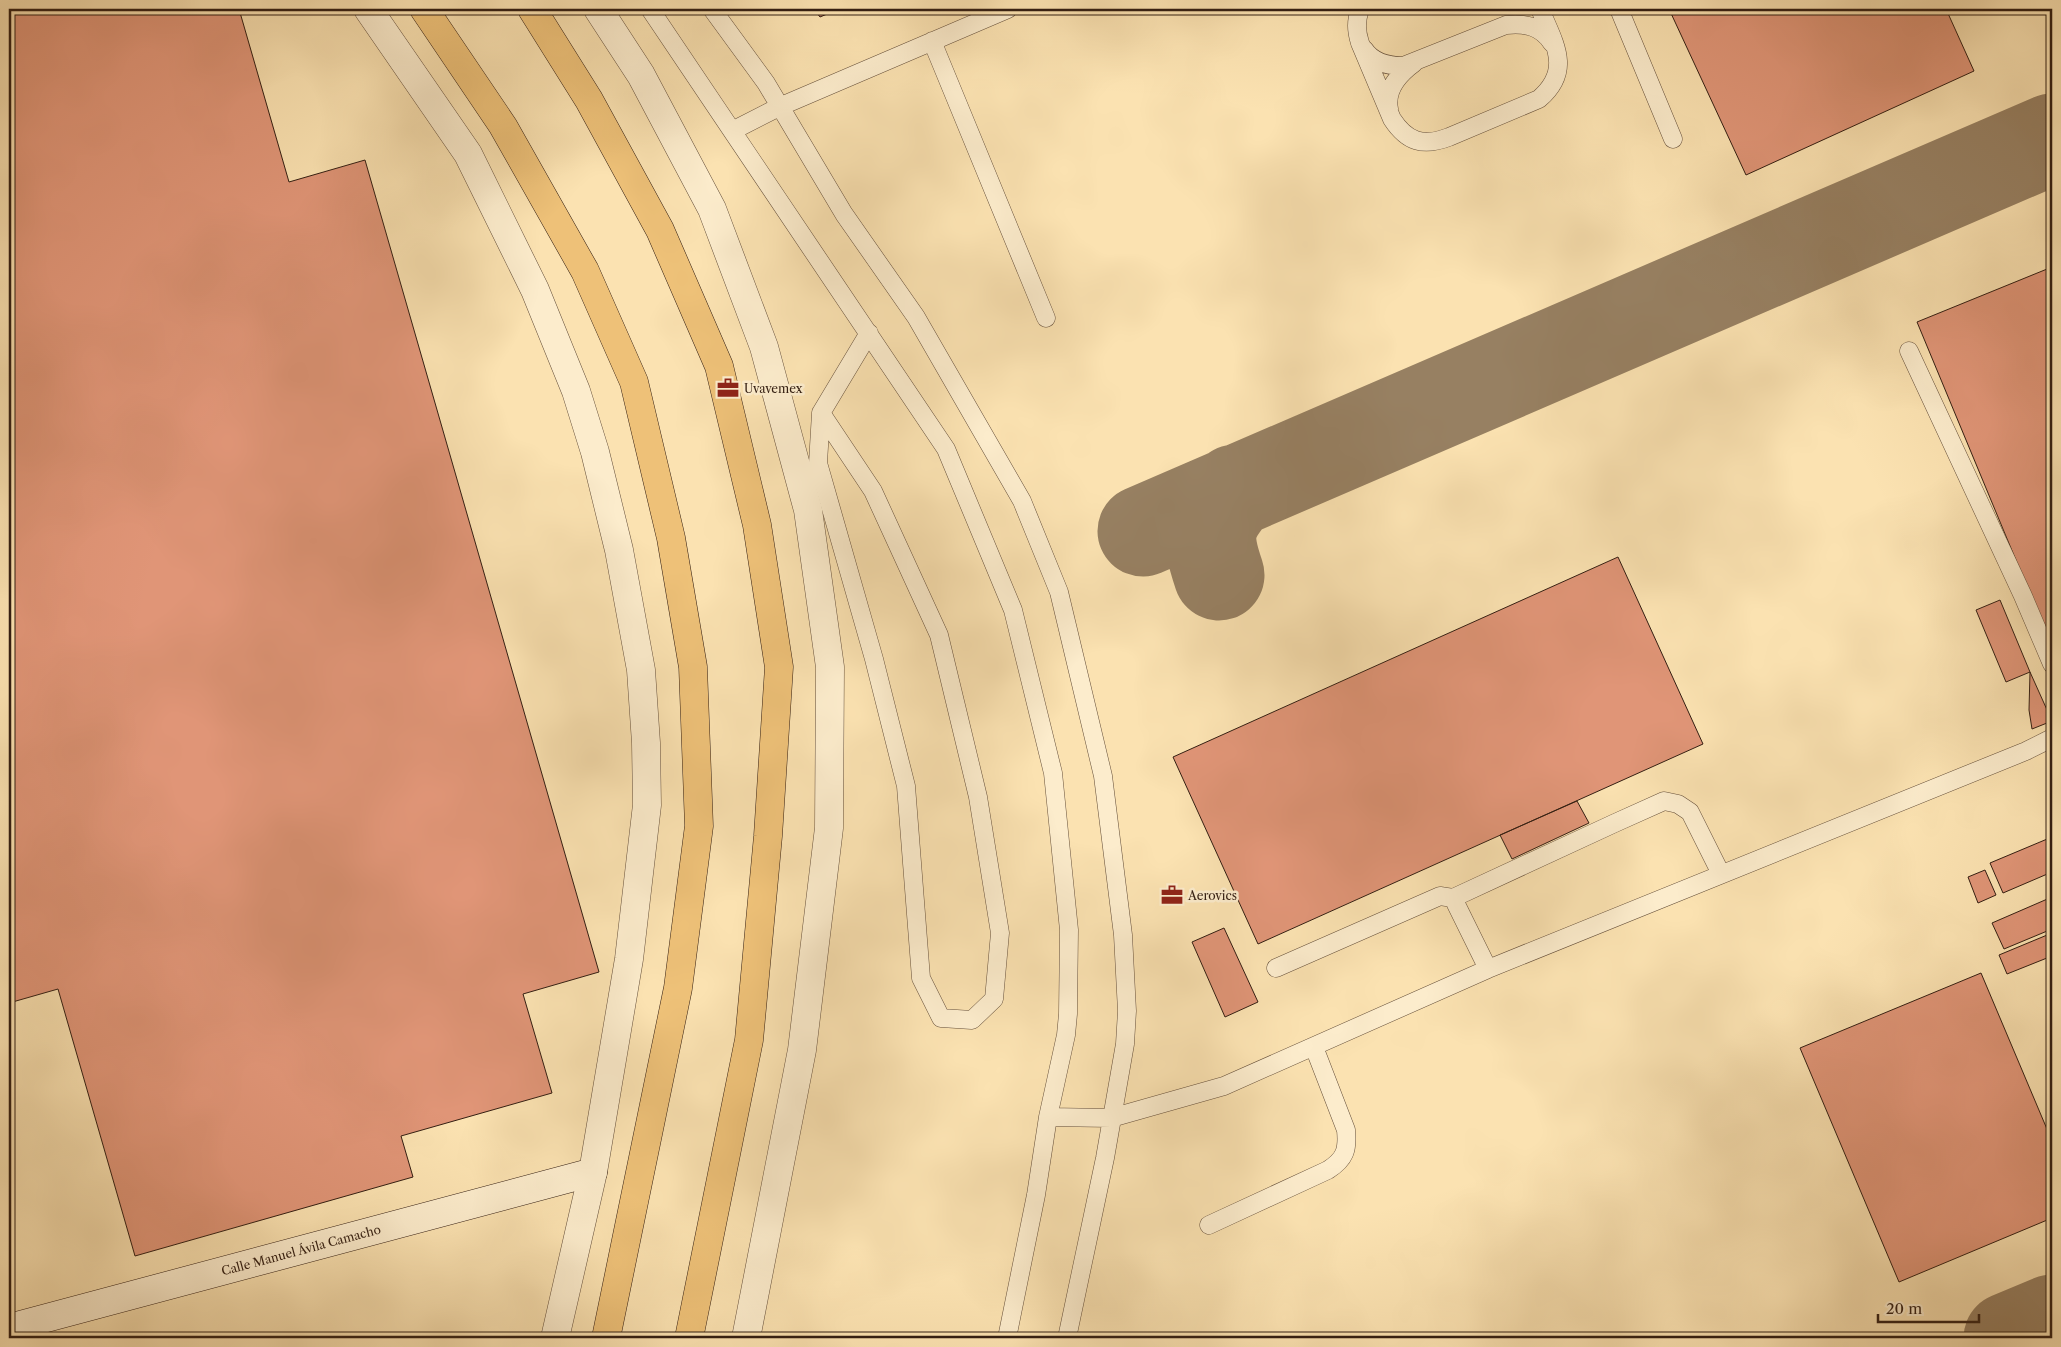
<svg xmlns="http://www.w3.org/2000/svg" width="2061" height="1347" font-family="'Libre Caslon Text',serif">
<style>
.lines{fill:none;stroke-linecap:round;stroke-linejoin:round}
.taxiway{stroke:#978062;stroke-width:91}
.building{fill:#e09577;stroke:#331e12}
.service-casing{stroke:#654f3a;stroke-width:19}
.tertiary-casing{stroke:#654f3a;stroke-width:29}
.secondary-casing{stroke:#331e12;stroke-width:29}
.primary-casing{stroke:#331e12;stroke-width:29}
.service{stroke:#fceccc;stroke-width:18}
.tertiary{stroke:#fceccc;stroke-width:28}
.secondary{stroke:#fceccc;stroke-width:28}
.primary{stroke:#eec178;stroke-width:28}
.labels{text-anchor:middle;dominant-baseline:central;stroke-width:5;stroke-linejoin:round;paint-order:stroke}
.poi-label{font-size:12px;fill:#331e12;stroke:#fceccc;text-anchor:start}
.street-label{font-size:12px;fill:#331e12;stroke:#fceccc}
</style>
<rect width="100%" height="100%" fill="#fbe2b1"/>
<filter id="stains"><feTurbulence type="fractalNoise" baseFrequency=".004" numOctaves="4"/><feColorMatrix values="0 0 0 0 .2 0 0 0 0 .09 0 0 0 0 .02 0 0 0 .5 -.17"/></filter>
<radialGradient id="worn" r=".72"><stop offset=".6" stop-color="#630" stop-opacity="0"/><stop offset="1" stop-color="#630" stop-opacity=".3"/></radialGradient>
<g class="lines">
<path class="taxiway" d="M1143,531L2052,139
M1219,575C1205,534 1208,523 1235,490
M2009,1338L2052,1320"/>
</g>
<path class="building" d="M9,9H239L289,182L365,160L599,972L523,994L552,1093L401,1136L413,1177L135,1256L58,989L9,1003Z
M814,9H839L820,17Z
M1669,9H1946L1974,71L1746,175Z
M2052,267V647L1917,322Z
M1618,557L1703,744L1258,944L1173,757Z
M2000,600L2030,672L2006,682L1976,610Z
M2030,672L2052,721L2032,729L2029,710Z
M1577,801L1589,823L1512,859L1500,835Z
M2052,837V872L2003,893L1990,863Z
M1985,870L1996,895L1978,903L1968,877Z
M2052,897V929L2004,949L1992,923Z
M1224,928L1258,1002L1225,1017L1192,942Z
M2052,933V956L2007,974L1999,955Z
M1981,973L2052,1141V1218L1899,1282L1800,1048Z"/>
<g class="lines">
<g class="service-casing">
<path id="service" d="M650,9L946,449L1013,610L1053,773L1069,930L1068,1014L1066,1035L1048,1117L1036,1195L1007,1338
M712,9L766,83L844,214L916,317L1022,501L1059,592L1103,776L1123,935L1127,1011L1125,1044L1105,1158L1067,1338
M1360,9C1356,21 1356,30 1360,43L1392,119C1407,142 1423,147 1449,137L1539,99C1573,70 1554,43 1540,9
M1619,9L1673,139
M932,41L1046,318
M1364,49C1373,63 1388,66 1403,66L1506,25C1525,23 1541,26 1552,43
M1389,109C1385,89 1399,74 1414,63
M732,131L779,107L1008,9
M1909,351L2023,596L2052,664
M821,413L873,491L939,635L978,797L1000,933L994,999L972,1020L941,1018L921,978L906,786L874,659L818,463L821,413L869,333
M1453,898L1615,823L1664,801L1678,804L1690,812L1721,874
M1276,968L1440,896L1453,898L1488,969
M1048,1117L1111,1118L1224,1086L1488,969L2026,751L2052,738
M1209,1225L1328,1170C1345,1159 1348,1150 1346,1130L1314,1047"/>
</g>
<g class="tertiary-casing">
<path id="tertiary" d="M368,9L468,154L535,290L576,391L595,452L619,550L641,670L646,743L647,805L629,959L593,1172L555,1338
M598,9L641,75L712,209L764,347L808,510L830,667L829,828L802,1050L746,1338"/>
</g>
<g class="secondary-casing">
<path id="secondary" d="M9,1328L593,1172"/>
</g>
<g class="primary-casing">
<path id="primary" d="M424,9L503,126L585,271L634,382L671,538L693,667L699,826L678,988L606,1338
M532,9L589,100L660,230L719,366L757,525L779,667L768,836L749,1040L689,1338"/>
</g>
<use href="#service" class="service"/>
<use href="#tertiary" class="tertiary"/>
<use href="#secondary" class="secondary"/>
<use href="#primary" class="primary"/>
</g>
<defs>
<g id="office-bare" transform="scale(1.725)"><path d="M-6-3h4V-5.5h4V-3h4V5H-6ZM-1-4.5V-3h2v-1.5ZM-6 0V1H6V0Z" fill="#8f2418" stroke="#fceccc" stroke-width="2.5" paint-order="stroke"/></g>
</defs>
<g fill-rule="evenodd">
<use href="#office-bare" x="728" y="388"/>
<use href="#office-bare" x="1172" y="895"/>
</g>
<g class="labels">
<g class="poi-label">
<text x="744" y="388">Uvavemex</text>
<text x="1188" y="895">Aerovics</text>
</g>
<g class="street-label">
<text transform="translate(301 1250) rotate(-15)">Calle Manuel Ávila Camacho</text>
</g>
</g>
<rect width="2061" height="1347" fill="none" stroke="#fbe2b1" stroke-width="30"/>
<rect x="10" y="10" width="2041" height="1327" fill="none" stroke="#331e12" stroke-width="2.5"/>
<rect x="15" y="15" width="2031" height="1317" fill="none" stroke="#331e12"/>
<path d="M1878 1314v8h101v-8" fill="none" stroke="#331e12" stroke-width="2.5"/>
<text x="1886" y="1314" font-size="15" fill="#331e12" stroke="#fceccc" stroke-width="4" paint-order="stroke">20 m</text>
<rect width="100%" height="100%" filter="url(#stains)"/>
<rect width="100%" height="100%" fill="url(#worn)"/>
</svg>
